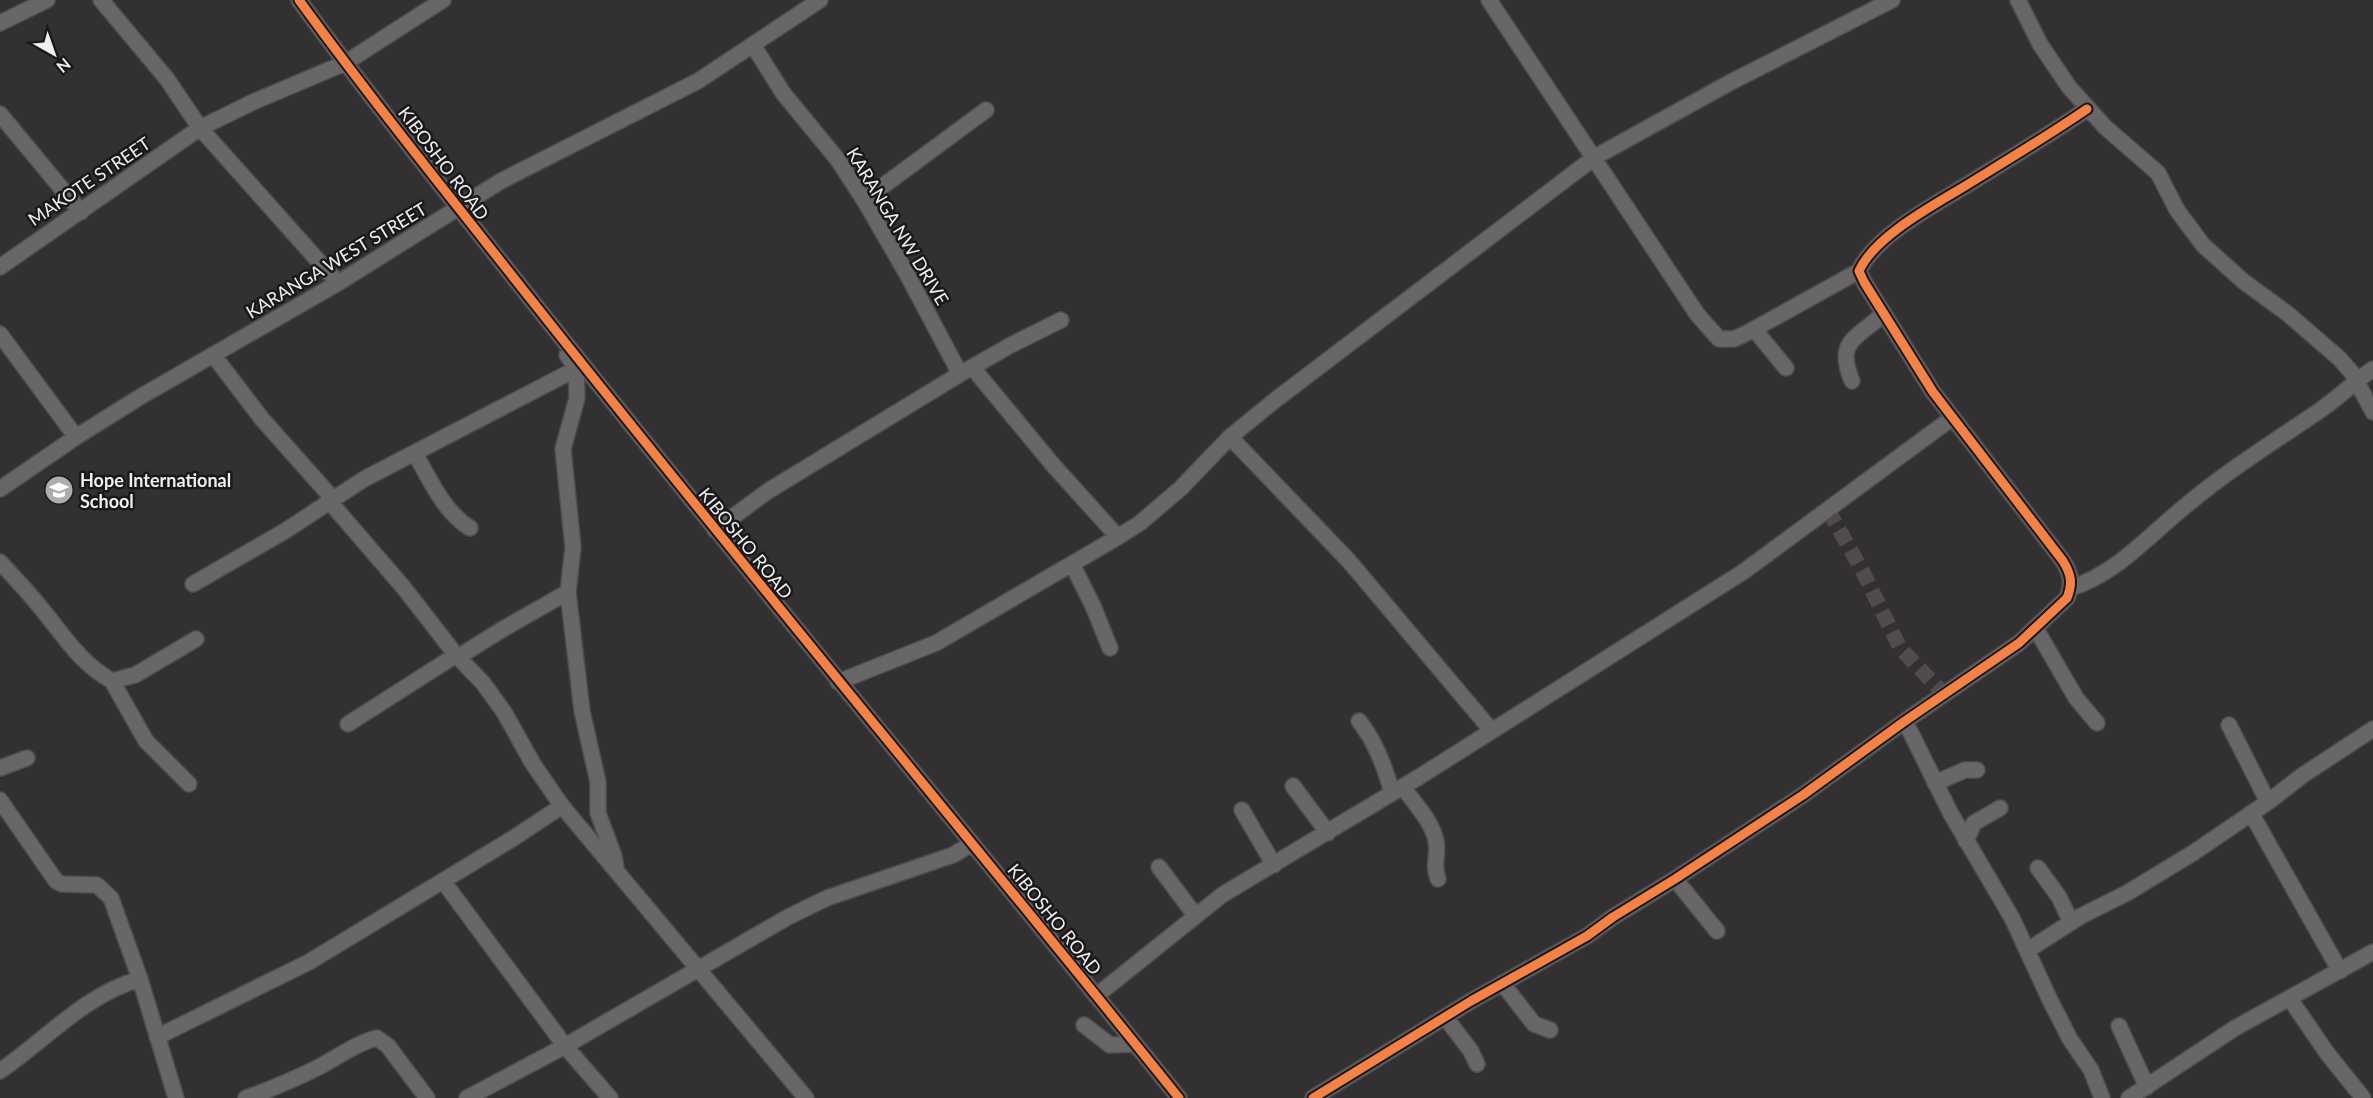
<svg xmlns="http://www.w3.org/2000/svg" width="2373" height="1098" font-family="Lato,sans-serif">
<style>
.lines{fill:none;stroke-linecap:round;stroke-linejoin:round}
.minor-tunnel{stroke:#504c4e;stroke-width:15;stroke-dasharray:15 8;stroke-linecap:butt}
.minor-casing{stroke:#4e4c4e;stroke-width:18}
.minor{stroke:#696668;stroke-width:15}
.cycleway-casing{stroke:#1a181a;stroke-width:13}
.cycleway{stroke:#f48246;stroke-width:9}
.labels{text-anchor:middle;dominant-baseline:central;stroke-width:5;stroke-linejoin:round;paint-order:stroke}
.street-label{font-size:18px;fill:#f1eef0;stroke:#1a181a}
.poi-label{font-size:18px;font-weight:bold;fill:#f1eef0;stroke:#1a181a;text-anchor:start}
</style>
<rect width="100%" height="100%" fill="#333032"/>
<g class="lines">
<path class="minor-tunnel" d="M1828,510L1863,572L1900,648L1944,694"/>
<g class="minor-casing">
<path id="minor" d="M101,0L167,79L200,128L253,102L345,63L443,0
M299,0C374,103 454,202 533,302C745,570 965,832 1179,1098
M1489,0L1697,314L1719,339H1734L1747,333L1859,271
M2018,0L2040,44L2069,87L2105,127L2158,173L2177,210L2203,245L2243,281L2288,314L2340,359L2352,373L2373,412
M0,23L47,0
M753,45L783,93L838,160L864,200L907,274L960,374
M0,114L81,212
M864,200L986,110
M0,267L200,128L338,283
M1754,329L1786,368
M0,334L76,437
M214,356L262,419L333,499
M972,367L1053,465L1118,537
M576,369L577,398L563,449L573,547L568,592L582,711L598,782V813L614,856L616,868
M1852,381C1835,340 1857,339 1883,314
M1230,437L1349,561L1491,730
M415,454C431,481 444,512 470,528
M0,489L76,437L140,397L338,283L501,181L698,81L820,0
M329,501L404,588L456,655L483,683L504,712L533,764L562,806L806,1098
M715,530L768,491L960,374L1011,345L1061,320
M0,562C14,577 28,592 41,608C64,636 80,663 112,681L135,675L196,639
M1072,564L1093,606L1110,648
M193,584L285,531L364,479L576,369L567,355
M2071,588C2118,573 2151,533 2189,503C2230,469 2275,441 2319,411C2338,398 2354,382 2373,369
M2036,629L2076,698L2097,723
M458,657L503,629L568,592
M112,681L146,741L189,784
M838,682L936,643L1118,537L1140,523L1181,488L1230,437L1274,401L1595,157L1731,82L1892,0
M1359,721C1376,742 1385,767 1392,793
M1905,721L1951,814L2012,918L2050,1000L2070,1039L2091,1070L2102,1098
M348,724L456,655
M2229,725L2268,802
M0,768L27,758
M1935,783L1965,770H1977
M1293,786L1328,833
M1403,787C1414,803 1432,821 1436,841C1439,855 1432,864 1438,879
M0,800L56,881L62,884L97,885L111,898L140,979L176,1098
M1242,810L1274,865
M2251,813L2340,971
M1966,841L1974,823L2000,808
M1159,867L1195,915
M2038,868L2059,897L2071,922
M1675,879L1717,931
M443,881L565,1046L610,1098
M2028,950L2081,916L2127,893L2193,853L2268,802L2303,775L2373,729
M1502,983L1534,1024L1550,1030
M1096,996L1222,895L1419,777L1743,572L1952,418
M2290,999L2327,1053L2363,1098
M1445,1017L1471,1051L1477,1064
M1084,1025L1110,1045L1135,1044
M2119,1026L2147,1087
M157,1037L309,962L512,839L562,806
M0,1071C47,1039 84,995 140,979
M246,1098C272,1089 297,1078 321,1066C339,1056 357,1043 377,1038L388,1046L427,1098
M467,1098L565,1046L788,917L827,898L953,855L971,844
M1313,1098L1471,1001L1587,936L1613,917L1675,879L1803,795L1905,721L2019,643L2067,598C2073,583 2071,574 2063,561L1933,392L1864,282L1859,271C1875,235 1938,203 1970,183C2009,159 2049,135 2087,109
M2129,1098L2235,1028L2373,952"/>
</g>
<use href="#minor" class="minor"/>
<g class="cycleway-casing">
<path id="cycleway" d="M299,0C374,103 454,202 533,302C745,570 965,832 1179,1098
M1313,1098L1471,1001L1587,936L1613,917L1675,879L1803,795L1905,721L2019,643L2067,598C2073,583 2071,574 2063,561L1933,392L1864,282L1859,271C1875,235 1938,203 1970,183C2009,159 2049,135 2087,109"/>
</g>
<use href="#cycleway" class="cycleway"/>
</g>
<defs>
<g id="school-disc" transform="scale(1.5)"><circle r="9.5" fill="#aeacae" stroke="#1a181a"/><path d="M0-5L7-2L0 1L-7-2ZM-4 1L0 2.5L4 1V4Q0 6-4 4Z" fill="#fff"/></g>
</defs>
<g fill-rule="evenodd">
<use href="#school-disc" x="59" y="490"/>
</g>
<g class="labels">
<g class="street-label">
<text transform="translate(444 163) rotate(53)">KIBOSHO ROAD</text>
<text transform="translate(89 181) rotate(-34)">MAKOTE STREET</text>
<text transform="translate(898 226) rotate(59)">KARANGA NW DRIVE</text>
<text transform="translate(336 260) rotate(-31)">KARANGA WEST STREET</text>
<text transform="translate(746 543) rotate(51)">KIBOSHO ROAD</text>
<text transform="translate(1055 919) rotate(51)">KIBOSHO ROAD</text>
</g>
<g class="poi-label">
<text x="80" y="480">Hope International<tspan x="80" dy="21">School</tspan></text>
</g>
</g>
<g transform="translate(54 54) rotate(140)" stroke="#1a181a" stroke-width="4.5" paint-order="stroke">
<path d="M0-4.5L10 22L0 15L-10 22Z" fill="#f1eef0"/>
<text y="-9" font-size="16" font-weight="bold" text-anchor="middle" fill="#f1eef0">N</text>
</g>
</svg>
